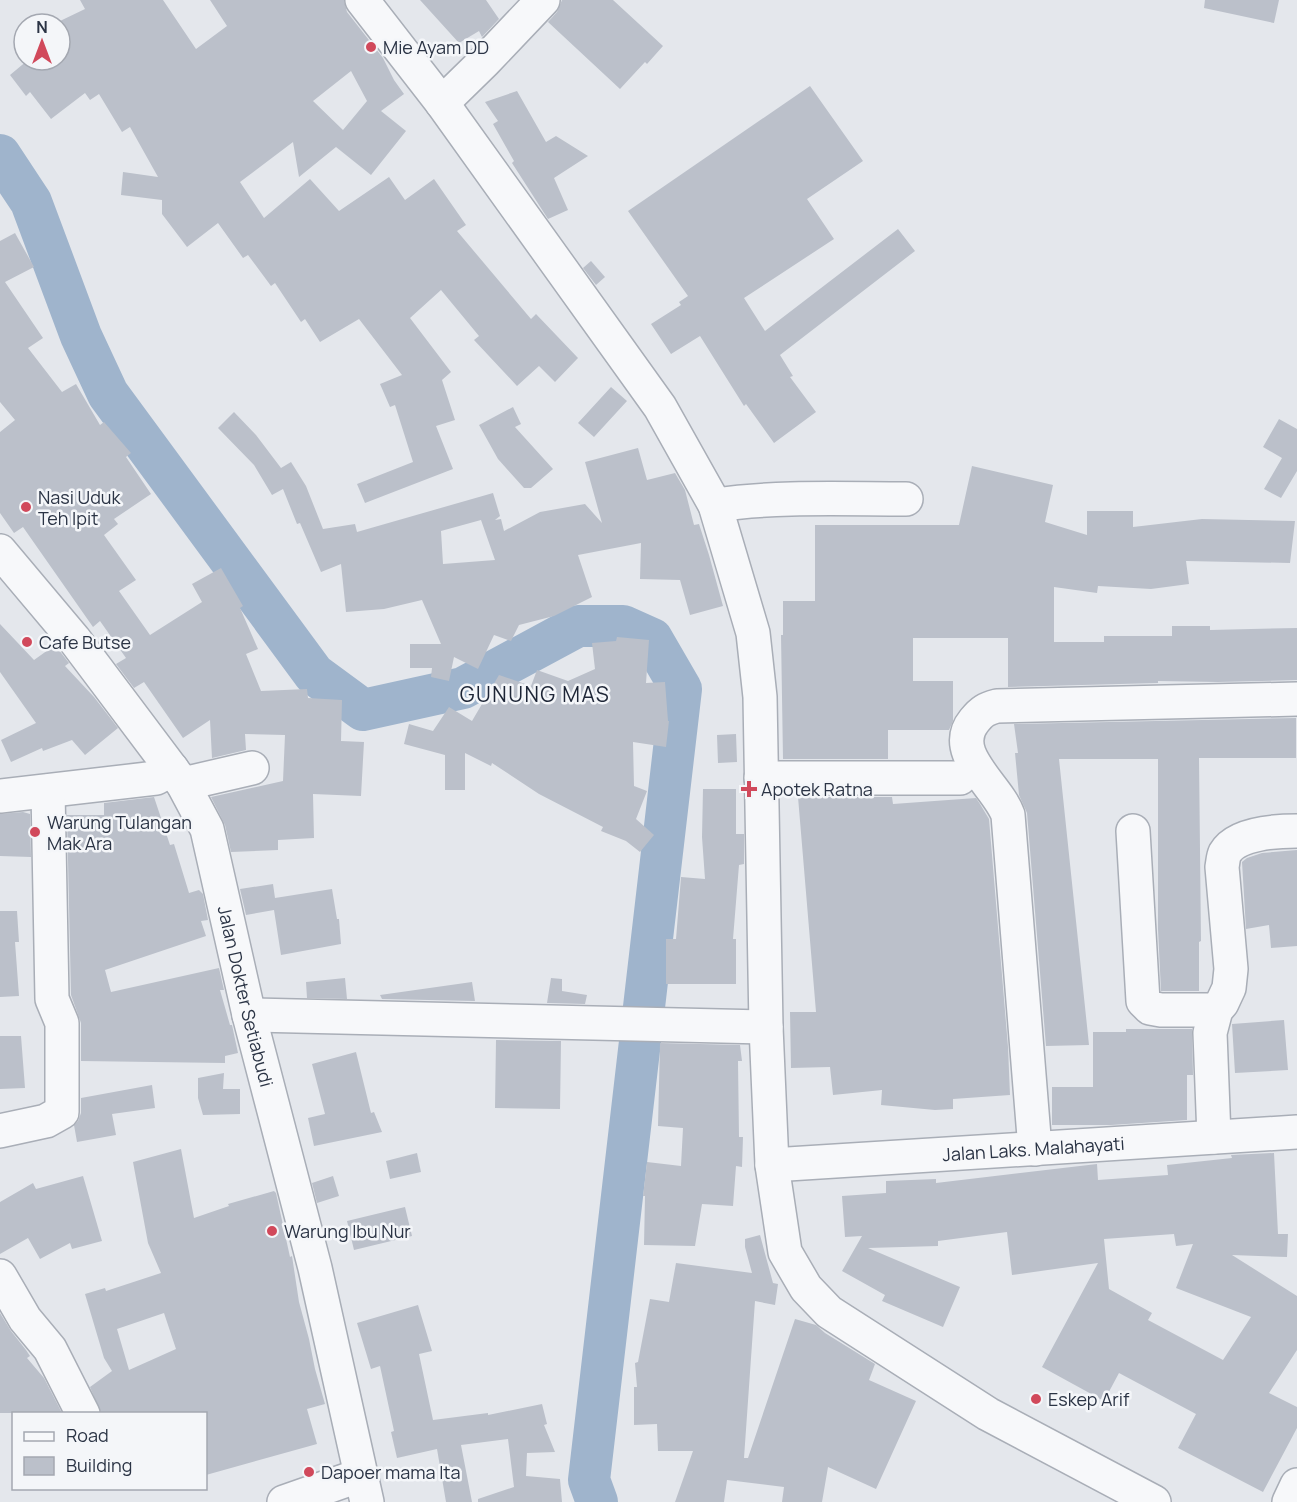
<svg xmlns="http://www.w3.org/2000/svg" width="1297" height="1502" font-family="Manrope,sans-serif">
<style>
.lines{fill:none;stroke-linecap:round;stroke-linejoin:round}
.river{stroke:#9fb4cc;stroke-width:42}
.building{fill:#bbc0ca;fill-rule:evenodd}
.minor-casing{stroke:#a9aeb7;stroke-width:36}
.minor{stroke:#f7f8fa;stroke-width:33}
.poi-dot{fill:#d1495b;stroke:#f4f6f9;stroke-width:2}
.labels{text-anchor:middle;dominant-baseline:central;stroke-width:5;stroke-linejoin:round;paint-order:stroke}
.poi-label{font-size:18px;fill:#2b3445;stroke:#f4f6f9;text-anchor:start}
.street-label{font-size:18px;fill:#2b3445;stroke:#f4f6f9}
.quarter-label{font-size:21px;letter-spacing:1.5px;fill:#1d2536;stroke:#f4f6f9}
</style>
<rect width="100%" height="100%" fill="#e4e7ec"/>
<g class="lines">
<path class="river" d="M0,155L31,202L81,336L108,394L314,674L363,710L463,688L578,626H623L652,639L681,689L589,1480L597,1502"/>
</g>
<path class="building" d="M80,0H163L196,49L227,26L210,0H344L347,12L383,58L394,80L404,94L381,111L406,131L371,175L336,147L299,177L293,142L240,182L264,218L310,179L339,211L389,177L405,200L434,179L466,225L457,231L531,319L536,314L578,358L555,382L539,366L517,386L474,340L479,336L441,290L410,318L451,372L442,380L455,420L436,426L453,469L365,503L357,484L413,462L395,405L390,407L380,384L402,375L359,319L320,342L305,319L301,322L275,283L271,286L248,255L243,258L218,223L187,247L162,214V200L121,195L123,172L158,177L130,127L122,132L99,94L90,100L85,93L51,119L30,92L26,96L10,75L28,60H60V21L85,9ZM351,71L367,101L343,130L313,101Z
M420,0H486L499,19L482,37L479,31L459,43Z
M562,0H613L663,46L647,64L645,62L620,89L548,22L557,12Z
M1205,0H1279L1274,23L1204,8Z
M810,86L863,161L807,199L834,239L744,298L765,331L898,229L915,251L780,355L793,376L790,377L816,412L774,443L746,404L744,406L700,336L671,354L651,324L681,305L679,302L688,296L628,211Z
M517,91L546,142L556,136L588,156L554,178L568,210L548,219L512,163L514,161L493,124L498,121L485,102Z
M15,233L34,267L5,282L43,338L28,348L62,392L76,384L100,425L104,422L131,453L126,457L151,494L114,519L118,524L104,535L136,580L119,591L150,635L202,602L192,584L221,568L243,606L240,608L258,649L246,654L261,691L307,689L308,698L342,700L341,741L364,742L361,796L313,794L314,838L278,840V850L231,852L225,825L211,797L283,781L285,735L245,734L246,750L212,758L210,720L183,738L144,682L134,688L116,664L126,658L100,621L93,627L23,527L14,533L0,513V432L15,420L0,402V241Z
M591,261L605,277L596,285L583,268Z
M611,387L627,401L594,437L578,423Z
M513,407L521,424L515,427L553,469L531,488H524L498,459L479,425Z
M234,412L256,435L281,468L291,462L306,486L323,529L355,524L357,532L493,493L500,516L495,520L501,519L504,531L540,512L585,504L602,523L585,462L638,448L647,480L675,473L685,490L694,525L699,524L709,555L723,606L690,615L680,580L640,579L641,543L578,555L592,597L554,616L519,625L511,641L494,635L478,669L454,657L449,681L431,677L432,668H410V644H441L422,600L384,609L346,612L341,564L321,572L300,523L297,524L283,489L272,495L254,465L218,428ZM481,520L495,560L443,564L441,531Z
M1279,419L1297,429V471L1281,498L1264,489L1282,458L1263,447Z
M972,466L1053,485L1045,522L1087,535V511H1133V527L1202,519L1295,521L1290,563L1186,561L1189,584L1151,589L1098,586L1097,593L1054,587V642H1104V636H1172V626H1210V630L1297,628V680L1218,682L1158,681V683L1008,687V638H913V681H953V721L949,730H888V759H783L781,635H783V601H815V525H959Z
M0,624L34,660L55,645L69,663L65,666L94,697L118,728L85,755L72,740L43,751L42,748L11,762L1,740L36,723L0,672Z
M617,637L649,640L646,683L665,682L668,721H669L666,747L633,742L634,786L647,791L636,819L654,835L640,852L626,841L601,831L603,827L539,794L492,763L491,766L465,753V790H445V755L404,744L409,724L433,731L449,707L472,721L499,675L531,686L537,670L568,681L595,669L592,643L616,641Z
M1296,718V758H1199L1201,941L1199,942V991H1161L1158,929V759H1059L1089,1045L1046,1046L1027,813L1019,795L1015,753H1018L1014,724Z
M736,734L737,762L718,763L717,735Z
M703,789H736V834H744V864L739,865L733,939H736V984H666V939H676L681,877L705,879L702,837Z
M154,797L170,845L174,844L189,893L199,890L203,894L208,920L201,921L206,936L105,970L111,992L219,968L224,990H220L230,1025H232L238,1053L225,1056V1063L81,1061V1023L71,995L67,815H104V803Z
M798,797H892L893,804L976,798L980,804L989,819L1008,1047L1010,1095L953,1099V1109L935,1110L881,1105L882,1090L833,1095L830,1067L791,1068L790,1012H816Z
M23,812L30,814L31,857L0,856V814Z
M1297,850V946L1271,948L1269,925L1246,929L1242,862L1247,858L1262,853Z
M273,884L275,898L332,889L337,919H339L341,944L281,955L274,910L246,915L240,889Z
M0,911H17L19,942H15L19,996L0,997Z
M345,978L347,999L307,998L306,982Z
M551,978L562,979V991L587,995L585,1004L547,1003Z
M472,982L475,1001L382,999L380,995Z
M1284,1020L1288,1070L1235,1073L1232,1024Z
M1126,1029H1192L1193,1075H1187V1120L1111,1125H1052V1087H1093V1032H1126Z
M0,1036H21L25,1088L0,1089Z
M496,1040L561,1041L560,1109L495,1108Z
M660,1043L740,1045L742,1061H738L739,1137H743L742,1167L736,1166L733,1206L702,1204L695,1246L644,1245L645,1196H643L647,1162L681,1166L683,1128L658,1126Z
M356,1052L371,1113L374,1112L382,1132L314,1146L308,1118L325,1114L312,1064Z
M224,1073L223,1089H240V1114L203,1115L198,1098V1078Z
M152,1085L155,1108L112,1114L116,1135L77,1142L74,1125L78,1121L81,1113V1098Z
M181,1149L194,1218L229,1206L228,1204L274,1191L276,1193L290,1257L292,1256L299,1302L309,1339L315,1369L325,1404L307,1409L317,1444L206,1475V1413H101L90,1387L112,1371L104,1358L85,1294L105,1288L106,1291L161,1273L148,1243L133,1162ZM164,1313L176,1349L129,1370L117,1329Z
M417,1153L421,1172L390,1179L386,1161Z
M1274,1153L1278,1234H1288L1287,1257L1232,1255L1297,1296V1350L1269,1393L1297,1407V1428L1263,1492L1178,1448L1196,1414L1119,1373L1104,1401L1042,1367L1098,1263L1012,1275L1007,1232L938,1241V1246L868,1248L960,1287L943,1327L882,1301L885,1295L842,1271L862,1236L845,1237L842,1196L886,1193V1181L936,1179V1183L1097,1164L1098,1180L1168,1175L1167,1165L1232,1158L1231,1155ZM1174,1234L1176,1246L1193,1244L1176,1288L1251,1317L1223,1360L1148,1320L1152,1313L1109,1289L1104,1239Z
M83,1176L102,1241L72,1249L70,1243L40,1259L28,1238L0,1254V1202L33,1183L36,1189Z
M333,1176L339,1196L317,1203L312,1183Z
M405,1207L412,1236L354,1250L347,1221Z
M760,1235L773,1283L778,1284L775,1305L755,1301L744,1458H748L795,1319L816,1325L825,1333L875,1364L869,1380L916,1401L876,1489L828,1467L822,1502H782L784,1487L727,1480L724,1502H675L693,1451H658L657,1424L634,1425V1387H637L635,1363L638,1362L650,1299L669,1302L676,1263L752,1273L745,1247V1239Z
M418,1305L432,1351L419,1354L433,1420L488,1413V1415L542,1404L547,1424L544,1425L555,1452L527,1453L526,1476L560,1479L562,1502H478V1499L514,1487L508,1439L461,1445L472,1502H446L437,1449L397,1458L391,1432L394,1431L380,1366L371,1369L357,1323Z
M0,1313L11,1331L26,1350L30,1356L27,1358L44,1378L62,1413H0Z"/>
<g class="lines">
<g class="minor-casing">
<g id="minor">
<path d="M362,0L442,103L660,407L715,505L753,633L760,697L766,1027L772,1165L785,1252L806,1288L829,1312L988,1414L1154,1502"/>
<path d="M442,103L485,61L543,0"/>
<path d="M715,505C778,496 842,499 906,499"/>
<path id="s1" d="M0,551L74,639L183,784L207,829L249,1015L315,1268L367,1502"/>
<path d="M761,778H960"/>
<path d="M183,784L252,768"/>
<path d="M0,796L156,778L172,769"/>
<path d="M1133,831L1143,1001L1150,1008L1161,1010H1216"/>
<path d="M249,1015L766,1027"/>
<path d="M0,1131L46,1121L62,1112V1023L52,999L48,791"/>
<path d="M1214,1137L1210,1033L1216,1010L1222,1003L1229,988L1231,969L1222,867C1223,862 1223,857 1225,853C1236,833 1277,831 1297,831"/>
<path d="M1035,1149L1008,815C998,786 948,753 974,721C982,711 986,709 997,706L1297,699"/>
<path id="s2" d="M772,1165L1297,1132"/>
<path d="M0,1276L25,1319L50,1349L83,1414"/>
<path d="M284,1502L361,1475"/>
<path d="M1289,1502L1297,1485"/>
</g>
</g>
<use href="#minor" class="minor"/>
</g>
<g class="poi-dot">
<circle cx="371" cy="47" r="6"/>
<circle cx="26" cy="507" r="6"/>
<circle cx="27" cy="642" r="6"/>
<path d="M746 780h6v6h6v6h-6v6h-6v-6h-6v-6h6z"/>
<circle cx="35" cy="832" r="6"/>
<circle cx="272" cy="1231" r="6"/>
<circle cx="1036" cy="1399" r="6"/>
<circle cx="309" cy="1472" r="6"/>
</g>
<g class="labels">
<g class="poi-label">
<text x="383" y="47">Mie Ayam DD</text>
<text x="38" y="497">Nasi Uduk<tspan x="38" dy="21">Teh Ipit</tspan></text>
<text x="39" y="642">Cafe Butse</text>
<text x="761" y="789">Apotek Ratna</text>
<text x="47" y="822">Warung Tulangan<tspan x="47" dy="21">Mak Ara</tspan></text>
<text x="284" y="1231">Warung Ibu Nur</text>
<text x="1048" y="1399">Eskep Arif</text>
<text x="321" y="1472">Dapoer mama Ita</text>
</g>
<g class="street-label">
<text stroke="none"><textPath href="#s1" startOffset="519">Jalan Dokter Setiabudi</textPath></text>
<text stroke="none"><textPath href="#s2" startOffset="262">Jalan Laks. Malahayati</textPath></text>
</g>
<g class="quarter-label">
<text x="535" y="694">GUNUNG MAS</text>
</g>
</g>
<rect x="12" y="1412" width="195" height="78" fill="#f4f6f9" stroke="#a4a8b1" stroke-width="1.5"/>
<rect x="24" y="1432" width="30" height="9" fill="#f7f8fa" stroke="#a4a8b1" stroke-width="1.5"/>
<text x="66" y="1442" font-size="18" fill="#2b3445">Road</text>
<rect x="24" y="1457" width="30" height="18" fill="#bbc0ca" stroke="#a4a8b1" stroke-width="1.5"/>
<text x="66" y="1472" font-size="18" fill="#2b3445">Building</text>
<g transform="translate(42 42)"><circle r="28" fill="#f4f6f9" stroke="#a4a8b1" stroke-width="1.5"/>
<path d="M0-4.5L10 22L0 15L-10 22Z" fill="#d1495b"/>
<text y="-9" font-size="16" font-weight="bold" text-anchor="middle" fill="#2b3445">N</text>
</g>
</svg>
